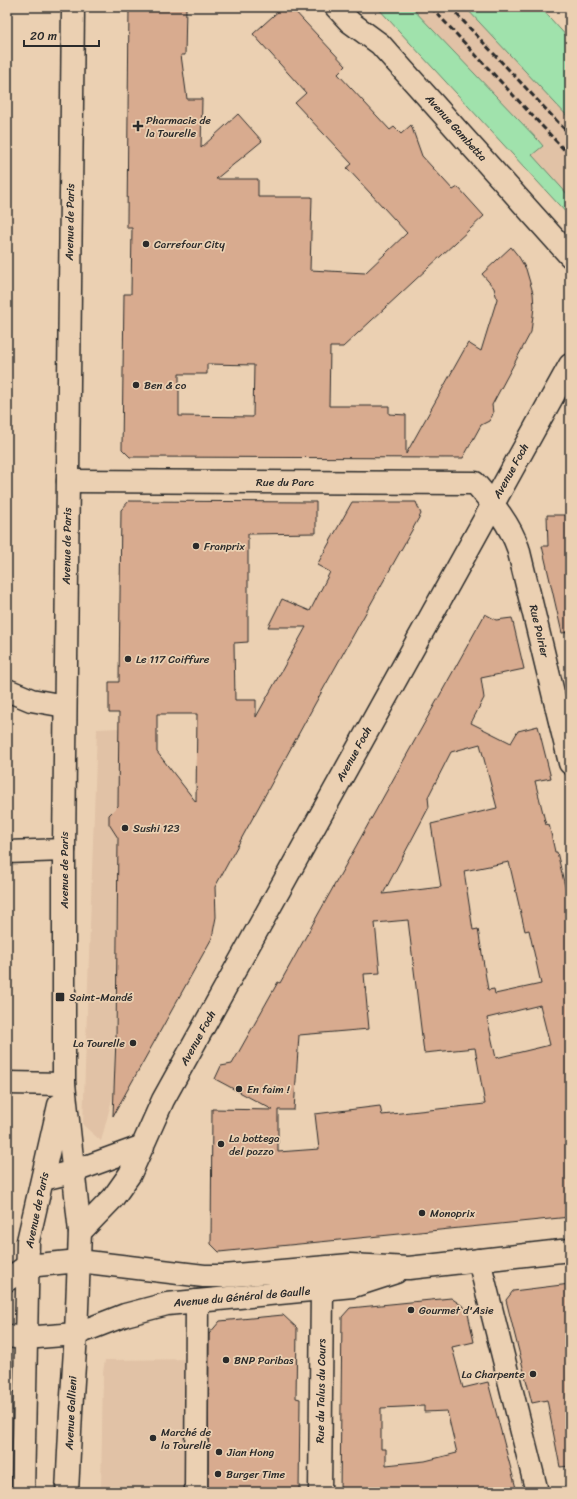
<svg xmlns="http://www.w3.org/2000/svg" width="577" height="1499" font-family="Sriracha,sans-serif">
<style>
.built{fill:#e1c2a6}
.green{fill:#a0e2ac;stroke:#66866c}
.building{fill:#d8ab8f;stroke:#2b2b2b;fill-rule:evenodd}
.lines{fill:none;stroke-linecap:round;stroke-linejoin:round}
.street-casing{stroke:#2b2b2b;stroke-width:25}
.secondary-casing{stroke:#2b2b2b;stroke-width:25}
.primary-casing{stroke:#2b2b2b;stroke-width:25}
.street{stroke:#ebd0b2;stroke-width:22}
.secondary{stroke:#ebd0b2;stroke-width:22}
.primary{stroke:#ebd0b2;stroke-width:22}
.rail{stroke:#2b2b2b;stroke-width:3;stroke-dasharray:6 3;stroke-linecap:butt}
.poi-dot{fill:#2b2b2b;stroke:#ebd0b2;stroke-width:1.5}
.labels{text-anchor:middle;dominant-baseline:central;stroke-width:3.5;stroke-linejoin:round;paint-order:stroke}
.poi-label{font-size:11px;fill:#2b2b2b;stroke:#ebd0b2;text-anchor:start}
.street-label{font-size:11px;fill:#2b2b2b;stroke:#ebd0b2}
</style>
<rect width="100%" height="100%" fill="#ebd0b2"/>
<filter id="ink" filterUnits="userSpaceOnUse"><feTurbulence type="fractalNoise" baseFrequency=".025" numOctaves="2"/><feDisplacementMap in="SourceGraphic" scale="8" xChannelSelector="R" yChannelSelector="G"/><feConvolveMatrix kernelMatrix="1 2 1 2 8 2 1 2 1" color-interpolation-filters="sRGB"/></filter>
<g filter="url(#ink)">
<path class="built" d="M377,7H540L570,40V217Z
M119,728L114,1092L101,1141L83,1125L97,729Z
M205,1359V1492H101L103,1372L105,1360Z"/>
<path class="green" d="M377,7H411L538,140L543,146L532,155L570,197V217Z
M465,7H540L570,40V119Z"/>
<path class="building" d="M129,7H186L185,55H181L187,99H202L201,148L238,114L262,141L216,179H258V197H312L310,270L365,273L407,233L347,168L352,164L295,103L306,93L253,34L283,7H291L346,66L338,74L390,130L394,127L401,134L411,125L422,156L453,190L458,187L484,216L343,347H330L329,406H389V414L406,415V454L468,343L481,351L497,299L494,288L482,274L511,247L519,257L526,269L533,293L534,307L531,332L492,405L493,413L492,416L489,421L481,425L463,458L130,457L122,449L124,294H131L132,228H127V220ZM207,364L254,365L253,417L179,416V374H207Z
M129,501L316,502V533L248,534V642L234,643L235,700H256V717L306,627H268L282,599L310,611L330,572L317,565L352,502H416L421,514L316,702L215,887L216,917L212,938L113,1116L116,1038L118,838L109,824V815L118,806L119,713H109V682H119L121,510ZM157,714H197L196,802L157,752Z
M547,515H570V632L562,633L542,546H548Z
M485,614L496,620L512,618L524,669L481,678L484,698L471,723L511,743L518,731L538,726L551,778L535,781L546,825L549,824L555,852H557L570,908V1217L219,1252L211,1244L212,1109L273,1110L215,1079L221,1066L232,1064L278,982L280,983ZM480,744L497,808L431,824L441,887L383,894L429,807L428,797L451,752ZM509,862L525,931L529,930L541,984L495,994L494,989L488,990L478,929L473,930L464,871ZM408,920L424,1053L475,1048L485,1104L382,1115L380,1106L315,1114L319,1149L278,1152V1110H294L299,1035L369,1029L364,974L380,973L375,923ZM540,1005L550,1045L496,1058L487,1018Z
M570,1284V1466L560,1467L547,1400L532,1403L506,1300L513,1291Z
M451,1298L467,1309L474,1342L452,1347L463,1388L488,1382L517,1492H340L342,1317L350,1308ZM424,1406V1412L447,1411L457,1453L425,1461L386,1465V1449H381V1408Z
M283,1315L297,1328L296,1398L300,1399L299,1492H208L209,1334L220,1321Z"/>
<g class="lines">
<g class="street-casing">
<path id="street" d="M336,7L350,22L380,44L570,256
M68,481L475,483C492,503 509,522 518,548L570,763
M7,690L31,700L65,706
M7,852L64,850
M7,1083L64,1084
M479,1260L537,1492
M196,1492L197,1301
M320,1492L322,1289"/>
</g>
<g class="secondary-casing">
<path id="secondary" d="M43,1179L72,1172L143,1146
M80,1232L113,1198L130,1174L163,1100L570,365
M7,1280L27,1266L79,1261L204,1276H224L350,1265L409,1268L570,1250
M7,1336L25,1338L76,1334L125,1315L167,1304L353,1286L396,1272"/>
</g>
<g class="primary-casing">
<path id="primary" d="M23,1492L28,1241L59,1105
M67,1492L71,1412L76,1334L80,1232L64,1084V850L73,7"/>
</g>
<use href="#street" class="street"/>
<use href="#secondary" class="secondary"/>
<use href="#primary" class="primary"/>
<path class="rail" d="M431,7L570,156
M450,7L570,135"/>
</g>
</g>
<g class="poi-dot">
<path d="M136 120h4v4h4v4h-4v4h-4v-4h-4v-4h4z"/>
<circle cx="146" cy="244" r="4"/>
<circle cx="136" cy="385" r="4"/>
<circle cx="196" cy="546" r="4"/>
<circle cx="128" cy="659" r="4"/>
<circle cx="125" cy="828" r="4"/>
<rect x="55" y="992" width="10" height="10" rx="2"/>
<circle cx="133" cy="1043" r="4"/>
<circle cx="239" cy="1089" r="4"/>
<circle cx="221" cy="1144" r="4"/>
<circle cx="422" cy="1213" r="4"/>
<circle cx="411" cy="1310" r="4"/>
<circle cx="226" cy="1360" r="4"/>
<circle cx="533" cy="1374" r="4"/>
<circle cx="153" cy="1438" r="4"/>
<circle cx="219" cy="1452" r="4"/>
<circle cx="218" cy="1474" r="4"/>
</g>
<g class="labels">
<g class="poi-label">
<text x="146" y="120">Pharmacie de<tspan x="146" dy="13">la Tourelle</tspan></text>
<text x="154" y="244">Carrefour City</text>
<text x="144" y="385">Ben &amp; co</text>
<text x="204" y="546">Franprix</text>
<text x="136" y="659">Le 117 Coiffure</text>
<text x="133" y="828">Sushi 123</text>
<text x="69" y="997">Saint-Mandé</text>
<text x="125" y="1043" text-anchor="end">La Tourelle</text>
<text x="247" y="1089">En faim !</text>
<text x="229" y="1138">La bottega<tspan x="229" dy="13">del pozzo</tspan></text>
<text x="430" y="1213">Monoprix</text>
<text x="419" y="1310">Gourmet d'Asie</text>
<text x="234" y="1360">BNP Paribas</text>
<text x="525" y="1374" text-anchor="end">La Charpente</text>
<text x="161" y="1432">Marché de<tspan x="161" dy="13">la Tourelle</tspan></text>
<text x="227" y="1452">Jian Hong</text>
<text x="226" y="1474">Burger Time</text>
</g>
<g class="street-label">
<text transform="translate(456 128) rotate(48)">Avenue Gambetta</text>
<text transform="translate(70 222) rotate(-89)">Avenue de Paris</text>
<text transform="translate(511 471) rotate(-61)">Avenue Foch</text>
<text x="285" y="482">Rue du Parc</text>
<text transform="translate(67 546) rotate(-89)">Avenue de Paris</text>
<text transform="translate(539 631) rotate(77)">Rue Poirier</text>
<text transform="translate(354 754) rotate(-61)">Avenue Foch</text>
<text transform="translate(64 870) rotate(-90)">Avenue de Paris</text>
<text transform="translate(198 1038) rotate(-61)">Avenue Foch</text>
<text transform="translate(37 1210) rotate(-78)">Avenue de Paris</text>
<text transform="translate(242 1297) rotate(-5)">Avenue du Général de Gaulle</text>
<text transform="translate(321 1391) rotate(-89)">Rue du Talus du Cours</text>
<text transform="translate(71 1413) rotate(-87)">Avenue Gallieni</text>
</g>
</g>
<rect width="577" height="1499" fill="none" stroke="#ebd0b2" stroke-width="24"/>
<rect x="12" y="12" width="553" height="1475" fill="none" stroke="#2b2b2b" stroke-width="1.5" filter="url(#ink)"/>
<path d="M24 40v6h75v-6" fill="none" stroke="#2b2b2b" stroke-width="2"/>
<text x="30" y="40" font-size="12" fill="#2b2b2b" stroke="#ebd0b2" stroke-width="3" paint-order="stroke">20 m</text>
</svg>
